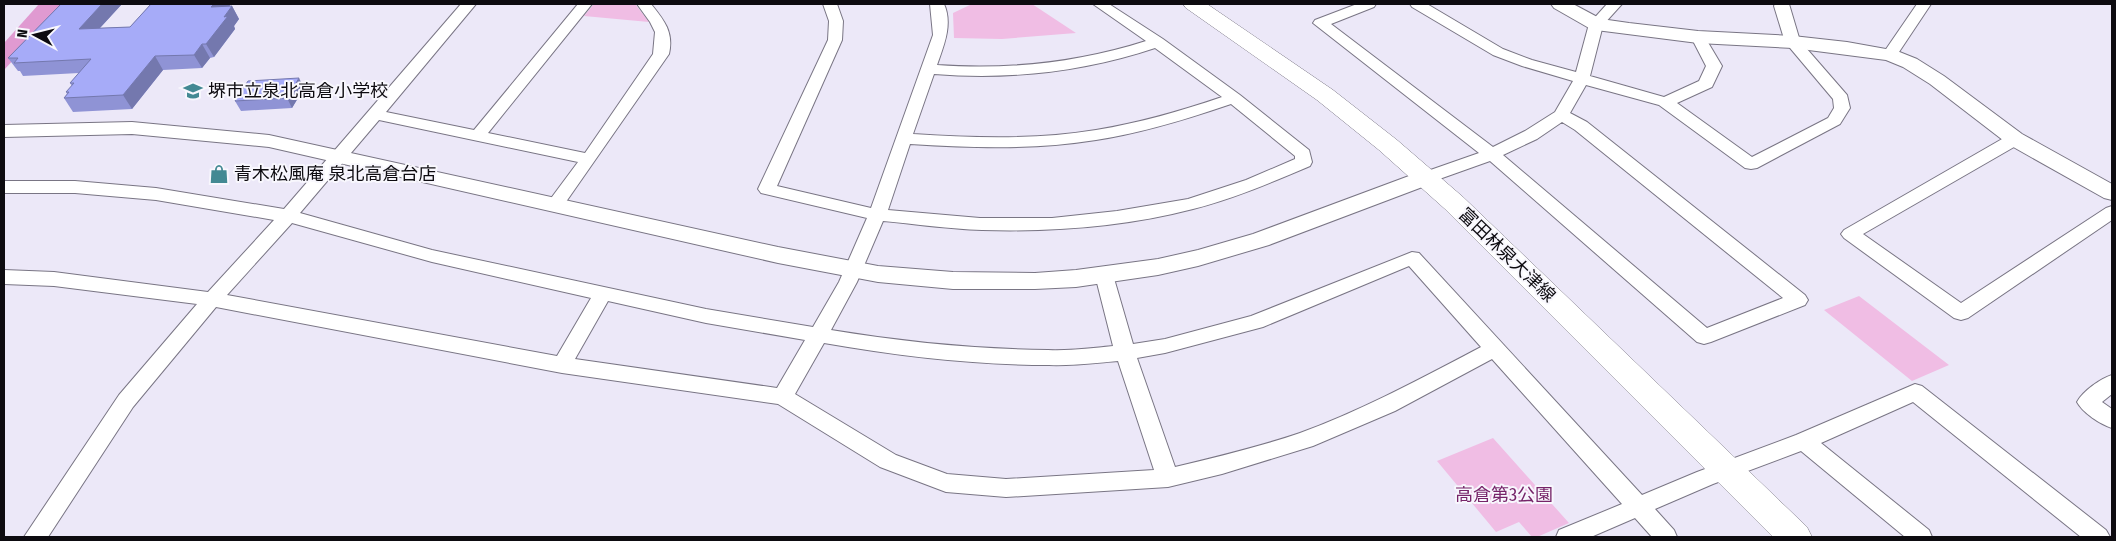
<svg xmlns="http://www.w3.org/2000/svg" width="2116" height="541" font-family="'Fira Sans Condensed','Noto Sans JP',sans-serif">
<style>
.green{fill:#f0bde4}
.forest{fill:#e09ad1}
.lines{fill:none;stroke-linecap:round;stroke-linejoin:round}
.minor-casing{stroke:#797584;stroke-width:2}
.tertiary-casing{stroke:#797584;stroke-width:2}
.primary-casing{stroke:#797584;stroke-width:1}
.minor{fill:#fff;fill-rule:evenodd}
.tertiary{fill:#fff;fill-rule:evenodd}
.primary{fill:#fff;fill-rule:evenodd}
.wall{fill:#8f93d5}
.shaded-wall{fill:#7478ae}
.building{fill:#a6abf8;stroke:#7478ae}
.labels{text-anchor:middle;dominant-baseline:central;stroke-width:4;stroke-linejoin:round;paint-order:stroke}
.poi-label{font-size:18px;fill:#0d0b10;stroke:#f8f7fd;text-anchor:start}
.street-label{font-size:18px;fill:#0d0b10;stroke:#f8f7fd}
.park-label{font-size:18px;fill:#762469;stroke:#f8f7fd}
</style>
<rect width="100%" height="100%" fill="#ece8f8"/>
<path class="green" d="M594,4H635L649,22L584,16Z
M972,4H1032L1076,33L1002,39L954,38L953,13Z
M1859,296L1949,365L1912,381L1824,310Z
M1493,438L1569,523L1537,537H1532L1519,522L1496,532L1437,461Z"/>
<path class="forest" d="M39,4H65L4,70V43Z"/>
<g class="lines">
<g class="minor-casing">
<path id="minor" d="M461,4H476L386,112L474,130L578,4H592L488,133L585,153L653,54L655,32L650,22L637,4H651C664,20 674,32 669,54L561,209L555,211L549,209L546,205L578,162L379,120L300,213L432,250L706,309L813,327L839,282L867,218L761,193L758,189L828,40L829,21L823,4H837L843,21L842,40L777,186L871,208L933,35L930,4H944C953,24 944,45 937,65C1009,70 1077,63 1146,41L1093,4H1109L1163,39L1240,95L1309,150L1312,162L1310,166C1272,182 1233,199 1193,209C1124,227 1052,232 982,230C949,229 916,224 883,221L857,282L831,330C903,342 975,349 1048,350C1070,351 1092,348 1113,346L1095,275L1097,270L1104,268L1111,270L1113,275L1133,344L1165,339L1251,316L1412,252L1419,253L1642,495L1697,472L1796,435L1915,384L1922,386L2106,530L2110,537H2081L1913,402L1821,443L1929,530L1932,537H1905L1801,451L1713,484L1655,509L1674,530L1677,537H1652L1635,518L1591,537H1556L1559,530L1622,504L1492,359L1395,411L1313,446L1222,474L1168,487L1006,497L946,492L880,467L778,404L562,373L216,307L133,407L48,537H24L119,395L197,304L54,286L4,284V270L54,272L208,292L274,220L156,200L75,193H4V181H75L156,188L284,209ZM1155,48L1222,97C1181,111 1139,123 1096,130C1036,140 974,138 913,134L934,74C1010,80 1083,72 1155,48ZM1231,104L1295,156V159L1246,180L1188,199L1117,211L1052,218H980L888,210L910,144C972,148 1034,150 1096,140C1142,133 1187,119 1231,104ZM292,223L432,262L591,298L557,356L227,295ZM1409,266L1481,347C1422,378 1363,410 1300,433C1259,447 1217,457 1175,467L1137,358L1165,353L1263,327ZM608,301L706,323L805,340L777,388L575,359ZM824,343C898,356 973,365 1049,365C1072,366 1095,363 1118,361L1154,470L1006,479L947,474L896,455L795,394Z
M1357,4H1376L1374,7L1331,24L1493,147L1525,131L1555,112L1573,81L1522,66L1493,55L1412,7L1410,4H1427L1503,49L1532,60L1576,72L1589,24L1607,4H1622L1603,25L1590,76L1664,97L1699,81L1706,66L1691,37L1693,34H1703L1722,66L1712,87L1677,103L1752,157L1828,118L1834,108L1833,99L1785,42L1774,6L1775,4H1789L1800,41L1847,95L1850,108L1840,124L1757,168L1751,169L1745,168L1659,105L1586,85L1570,113L1587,122L1805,295L1808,300L1805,305L1711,342L1704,344L1697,342L1490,161L1431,182L1425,184L1419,182L1416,178L1419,174L1479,153L1313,23L1315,20ZM1562,122L1575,130L1783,298L1707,328L1503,155L1537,139Z
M1917,4H1931L1895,58H1885L1882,55Z
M2015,134L2021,135L2023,139L2021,143L1863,234L1961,303L2106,208L2112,206V220L1968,318L1961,320L1954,318L1844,238L1841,234L1844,230L2009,135Z
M2112,375V394L2102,402L2112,409V428C2100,424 2083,413 2077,402C2083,391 2100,379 2112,375Z"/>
</g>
<g class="tertiary-casing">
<path id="tertiary" d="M1551,4H1573L1601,19L1629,23L1698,31L1793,36L1847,42L1897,51L1917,59L1944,76L2022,134L2112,184V200L2104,198L2008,144L1930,84L1903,67L1886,60L1793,48L1698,43L1596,30L1589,28L1554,8Z
M132,122L269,135L778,247L878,266L953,272L1035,273L1076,270L1158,259L1198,250L1253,234L1417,173L1425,171L1433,173L1436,178L1433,183L1269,245L1198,266L1158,275L1076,287L1035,289H953L878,282L778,263L269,147L132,134L4,137V125Z"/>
</g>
<g class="primary-casing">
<path id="primary" d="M1183,4H1207L1333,90L1397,140L1463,197L1807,527L1812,537H1773L1445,209L1379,150L1317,100L1186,8Z"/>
</g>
<use href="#minor" class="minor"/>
<use href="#tertiary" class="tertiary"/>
<use href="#primary" class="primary"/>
</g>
<path class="wall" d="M61,4H122L100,28L130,27L151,4H231L229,6H232L239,19L234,26L235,29L214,57L210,58L202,68L163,70L132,109L73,112L64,98L67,94L66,92L72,86L70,83L79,73L23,76L20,71H18L8,58Z
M304,88L292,108L241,111L235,101Z"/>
<path class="shaded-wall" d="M102,4H122L87,42L79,29Z
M214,4H231L219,20L211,7Z
M232,6L239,19L234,26L235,29L214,57L206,44L224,17Z
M202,44L210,58L202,68L194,55Z
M155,56L163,70L132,109L123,95Z
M299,78L304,88L292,108L287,98Z"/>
<path class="building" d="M61,4H102L79,29L130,27L151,4H214L211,7L232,6L224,17L228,16L206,44H202L194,55L155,56L123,95L64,98L69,92H66L74,83H70L91,59L14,63L18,58H8Z
M299,78L287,98L235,101L248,81Z"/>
<defs>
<g id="school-bare" transform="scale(1.5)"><path d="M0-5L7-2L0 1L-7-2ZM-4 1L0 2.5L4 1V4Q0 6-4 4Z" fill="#438993" stroke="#f8f7fd" stroke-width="2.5" paint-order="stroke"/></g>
<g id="shop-bare" transform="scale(1.5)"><path d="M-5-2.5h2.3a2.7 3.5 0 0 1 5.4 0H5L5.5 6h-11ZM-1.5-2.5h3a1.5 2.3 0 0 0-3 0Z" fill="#438993" stroke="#f8f7fd" stroke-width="2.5" paint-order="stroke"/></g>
</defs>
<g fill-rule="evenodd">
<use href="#school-bare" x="193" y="91"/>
<use href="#shop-bare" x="219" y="174"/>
</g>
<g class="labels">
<g class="poi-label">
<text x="208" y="91">堺市立泉北高倉小学校</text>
<text x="234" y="174">青木松風庵 泉北高倉台店</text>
</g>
<g class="street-label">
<text transform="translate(1507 255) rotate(44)">富田林泉大津線</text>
</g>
<g class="park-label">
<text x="1504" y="495">高倉第3公園</text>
</g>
</g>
<rect width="2116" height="541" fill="none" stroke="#0d0b10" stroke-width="10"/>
<g transform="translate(35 35) rotate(277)" stroke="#f8f7fd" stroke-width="4" paint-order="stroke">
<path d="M0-4L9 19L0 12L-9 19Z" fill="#0d0b10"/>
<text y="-8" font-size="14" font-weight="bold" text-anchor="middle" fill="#0d0b10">N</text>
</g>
</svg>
